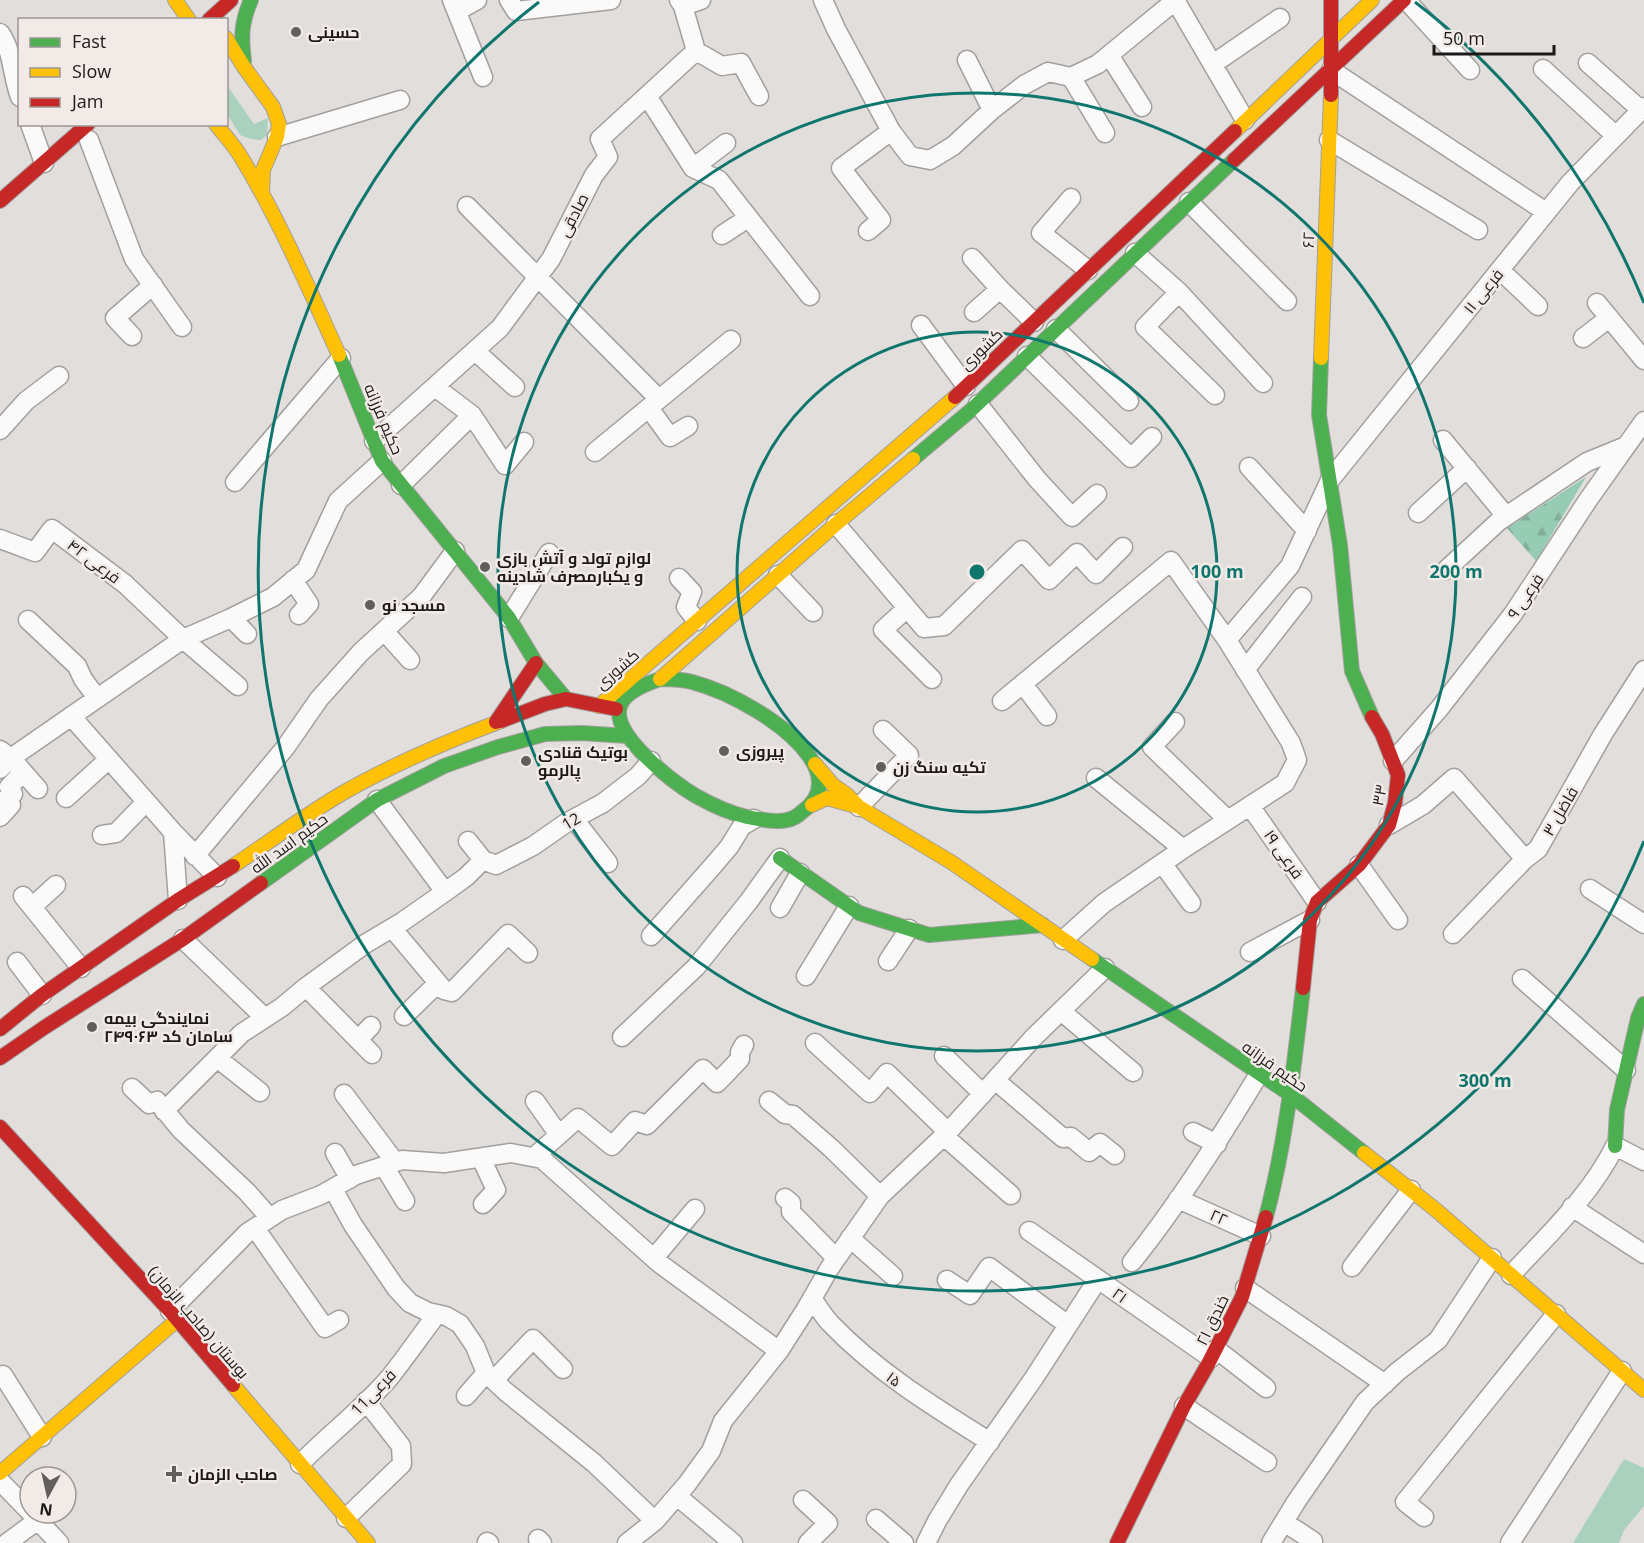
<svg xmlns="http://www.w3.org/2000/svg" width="1644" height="1543" font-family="'Open Sans',Cairo,sans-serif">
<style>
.green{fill:#a9d1bd}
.forest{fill:url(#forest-firs)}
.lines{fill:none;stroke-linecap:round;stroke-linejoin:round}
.street-casing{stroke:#a29f9d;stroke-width:21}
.fast-casing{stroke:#a29f9d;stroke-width:16}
.slow-casing{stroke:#a29f9d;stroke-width:16}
.jam-casing{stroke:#a29f9d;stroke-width:16}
.street{stroke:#fbfafa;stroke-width:18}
.fast{stroke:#4caf50;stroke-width:14}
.slow{stroke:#ffc107;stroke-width:14}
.jam{stroke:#c62828;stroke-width:14}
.ring{fill:none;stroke:#0f766e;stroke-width:3}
.poi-dot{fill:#615e5c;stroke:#f2eae6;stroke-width:2}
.labels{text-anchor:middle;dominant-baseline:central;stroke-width:5;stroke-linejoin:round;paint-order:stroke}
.poi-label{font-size:16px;font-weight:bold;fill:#1c1917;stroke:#f2eae6;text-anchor:start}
.street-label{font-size:16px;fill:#1c1917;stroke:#f2eae6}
.centre{fill:#0f766e;stroke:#f2eae6;stroke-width:3}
.ring-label{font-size:18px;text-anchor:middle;font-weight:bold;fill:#0f766e;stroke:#f2eae6;stroke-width:5;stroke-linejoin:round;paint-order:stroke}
</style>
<defs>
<pattern id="forest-firs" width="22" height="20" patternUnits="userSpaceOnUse" patternTransform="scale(1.5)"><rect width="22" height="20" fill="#97ccb4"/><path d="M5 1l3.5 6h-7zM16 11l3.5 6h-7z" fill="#82af9a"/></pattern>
</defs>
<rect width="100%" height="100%" fill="#e2dedc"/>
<path class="green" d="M226,84L254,124L268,118L267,135L261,140L251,139L240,135L227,114Z
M1624,1459L1644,1468V1506L1624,1530L1619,1543H1573Z"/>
<path class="forest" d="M1586,477L1536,561L1507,528Z"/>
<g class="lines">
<g class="street-casing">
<path id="street" d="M452,0L483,77
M509,0L516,11L611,0
M679,0L683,6L701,0
M823,0L836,29L891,131L910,156L930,160L953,146L992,110L1024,85L1048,72L1071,77L1098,64L1176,0
M1175,0L1245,120
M1406,0L1470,70
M683,6L696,51
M457,11L477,0
M0,33C13,51 12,76 20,97
M1109,55L1142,107
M967,60L992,110
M1588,63L1641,110
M1213,64L1280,18
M1543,69L1616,136
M1331,70L1546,212
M1071,77L1105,133
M647,96L693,168L719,180L810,296
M30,124L44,163
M277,137L400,100
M89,140L134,259L182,327
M1329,140L1478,230
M693,168L726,143
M1071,198L1041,233L1088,270
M1189,202L1287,301
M467,206L659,399
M868,231L881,220L841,168L891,131
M722,235L748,218
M1135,253L1179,292L1263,383
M972,258L1000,289L1034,322
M1500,270L1538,306
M1179,292L1145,327L1215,395
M1597,303L1644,360
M974,312L1000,289
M921,325L966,386
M1056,329L1129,401
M132,336L115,318L153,285
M1583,338L1609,318
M475,351L515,387
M1027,356L1131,458L1152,437
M435,387L472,415L505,465L524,442
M978,404L1037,479L1072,517L1097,494
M649,408L670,437L688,426
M0,430L26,401L59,376
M1443,440L1506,516
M374,441L500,328L551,259L594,175L608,157L600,139L686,60L696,51L722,66L741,63L759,96
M595,452L731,340
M1249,467L1307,531
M235,482L341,358
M401,485L472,415
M1418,513L1467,468
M836,524L924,628L944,626L1022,550L1049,580L1077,553L1096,574L1123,547
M0,539L35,552L52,529L125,584L183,639L238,686
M1446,570L1499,521L1587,462L1626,446
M778,575L813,612
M679,578L692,592L686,607L697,621
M293,580L309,604L299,615
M907,608L883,630L932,679
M231,618L247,634
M509,618L549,553
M28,620L77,666L83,679L97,698
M384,631L410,660
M1227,640L1290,566L1330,480L1570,183L1644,107
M1245,670L1302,597
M1023,684L1047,716
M1002,701L1171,561L1227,640L1291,743L1297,760L1285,783L1183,849L1104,903L1063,940
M71,716L173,832L217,877
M1175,722L1152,747L1228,820
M0,750L11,758L38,789
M1393,761L1439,709L1513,614L1588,500L1644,421
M0,769L11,758L183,639L231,618L273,597L306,570L338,501L382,461
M1096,778L1183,849
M66,798L109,759
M377,800L445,892
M1250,806L1317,902
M859,807L909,755L883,730
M0,817L11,805L5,800L13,794L9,787L23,772
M574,819L608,863
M1389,825L1423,805L1454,778L1525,859
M173,832L178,900
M102,835L116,833L146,802
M468,841L483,860
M195,856L285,748L319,699L361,652L421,597L455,551
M483,860L496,865L533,846L566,823L603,803L638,776L651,761
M1162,863L1191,903
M1359,865L1398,920
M1590,889L1644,924
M23,896L81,968
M32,907L56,885
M780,908L800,873
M392,928L444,990L452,992L508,934L528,953
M1453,934L1525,859L1538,849L1603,734L1644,670
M651,936L711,868L729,847L742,826L754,819
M183,939L265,1018
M1250,952L1310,920
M888,961L909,929
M17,962L42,995
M806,976L849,906
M1522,979L1626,1070
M306,987L372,1054
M1061,1011L1133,1072
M404,1016L438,983
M622,1037L696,967L749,901L780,858
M358,1040L371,1026
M815,1043L870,1093L887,1073L948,1132
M944,1056L983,1094
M217,1058L260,1092
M995,1080L1063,1138L1071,1137L1089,1152L1100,1143L1115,1155
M132,1088L149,1104L157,1101L181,1130L247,1192L270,1218
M344,1094L395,1162
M535,1101L559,1135
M769,1101L785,1114L793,1115L831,1148L880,1196
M164,1111L242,1033L282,1007L306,987L365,944L402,922L445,892L466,877L483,860
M1193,1132L1217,1144
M944,1136L1011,1195
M335,1153L350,1179
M534,1157L578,1118L612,1146L635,1121L647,1125L703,1069L717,1083L740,1059V1052L744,1045
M481,1158L496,1190L483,1204
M384,1166L405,1201
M333,1189L353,1225L396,1288L410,1303L428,1312L446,1316L460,1324L475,1346L486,1373L505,1391L594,1463L655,1521
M785,1198L791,1203V1212L836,1258
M1178,1199L1261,1236
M1572,1207L1644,1254
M255,1228L325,1328L339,1320
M1029,1231L1211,1358
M850,1238L893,1276
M654,1258L695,1209
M1132,1262C1179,1203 1220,1139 1259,1074
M1352,1267L1411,1190
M1511,1275C1548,1235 1591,1195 1615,1146L1644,1161
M947,1280L970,1295L989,1267L1068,1325
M1245,1288L1385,1384
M812,1298C818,1307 824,1317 831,1324C877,1372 934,1407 990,1442
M170,1311L247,1233L282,1210L321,1195L356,1175L402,1160L444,1163L511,1153L542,1159L659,1263L779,1351
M1216,1349L1266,1388
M3,1375L42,1437
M494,1380L533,1339L563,1369
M466,1396L486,1373
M1184,1406L1267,1462
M300,1464C329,1434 363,1409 390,1377C406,1357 421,1335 437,1314
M0,1481L30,1512
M677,1496L733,1543
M803,1500L828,1523L808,1543
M31,1513L59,1543
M1424,1517L1405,1502L1556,1314
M346,1518L402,1464L401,1446L366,1401
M876,1519L904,1543
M1284,1522L1313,1541
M538,1539L542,1543
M487,1542L489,1543
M7,1543L38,1520
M627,1543L655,1521L687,1484L711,1451L723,1421L779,1351L806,1309L829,1269L880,1196L948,1132L1033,1038L1105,968
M926,1543L937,1521L959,1485L1034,1378L1098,1279
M1271,1543L1296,1502L1365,1402L1397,1372L1438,1340L1492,1258
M1510,1543L1622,1371"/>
</g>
<g class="fast-casing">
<path id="fast" d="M244,61C241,37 241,23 251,0
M339,355L382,461L509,618L536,663L566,699
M1321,358L1319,415L1340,545L1352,671L1372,717
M913,459L970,411L1234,160
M660,679C671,679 681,679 692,682C730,692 786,723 809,756C823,776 824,796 803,811C799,815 793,819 787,820C777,823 757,819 747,817C729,813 712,805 696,796C674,783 617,739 619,711C620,693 646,684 660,679Z
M780,858L859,913L929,935L1043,925
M261,883L377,800L444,766L498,747L545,734L582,733L627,736
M1092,959L1291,1095L1364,1153
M1615,1146L1617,1110L1638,1018L1644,1004
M1266,1217C1286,1142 1294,1065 1303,988"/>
</g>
<g class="slow-casing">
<path id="slow" d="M175,0L189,20
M226,38L244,67L273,107L279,124L277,137L263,170L262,194
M216,124C224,135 234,145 241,157C279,219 309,289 339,355
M1235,131L1372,0
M1321,358L1331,95
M660,679L836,524L913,459
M599,706L955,397
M812,805L827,798L859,807L846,794L833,785L815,764
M859,807L951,862L1092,959
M233,866C269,842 304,816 341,794C393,764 445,742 501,721
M1364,1153L1436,1210L1644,1390
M233,1385L368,1543
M0,1473L177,1320"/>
</g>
<g class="jam-casing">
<path id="jam" d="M1331,0V95
M209,20L231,0
M1234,160L1404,0
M0,201L88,124
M955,397L1235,131
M501,721L545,704L566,699L616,709
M496,722L536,663
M1303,988L1310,920L1317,902L1359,865L1389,825L1395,803L1398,775L1382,734L1372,717
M0,1029L42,995L178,900L233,866
M0,1058L45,1027L183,939L261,883
M0,1127L170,1311L233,1385
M1117,1543L1184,1406L1207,1366L1242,1297L1266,1217"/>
</g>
<use href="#street" class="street"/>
<use href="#fast" class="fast"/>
<use href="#slow" class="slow"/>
<use href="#jam" class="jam"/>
</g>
<g class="ring">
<circle cx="977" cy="572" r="240"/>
<circle cx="977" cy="572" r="479"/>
<path d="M1644 841A719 719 0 1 1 539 2M1415 2A719 719 0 0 1 1644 303"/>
</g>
<g class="poi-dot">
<circle cx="296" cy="32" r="6"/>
<circle cx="485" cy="567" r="6"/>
<circle cx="370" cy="605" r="6"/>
<circle cx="724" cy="751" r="6"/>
<circle cx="526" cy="761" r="6"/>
<circle cx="881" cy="767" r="6"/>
<circle cx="92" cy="1027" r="6"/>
<path d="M171 1465h6v6h6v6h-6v6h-6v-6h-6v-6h6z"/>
</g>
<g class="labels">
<g class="poi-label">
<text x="308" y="32">حسینی</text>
<text x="497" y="558">لوازم تولد و آتش بازی<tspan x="497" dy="18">و یکبارمصرف شادینه</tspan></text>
<text x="382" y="605">مسجد نو</text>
<text x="736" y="751">پیروزی</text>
<text x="538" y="752">بوتیک قنادی<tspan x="538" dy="18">پالرمو</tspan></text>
<text x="893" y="767">تکیه سنگ زن</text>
<text x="104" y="1018">نمایندگی بیمه<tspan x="104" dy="18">سامان کد ۲۴۹۰۶۳</tspan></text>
<text x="188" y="1474">صاحب الزمان</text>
</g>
<g class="street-label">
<text transform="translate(573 215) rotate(-63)">صادقی</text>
<text transform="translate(1308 240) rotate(-88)">۶۲</text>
<text transform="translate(1483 291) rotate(-51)">فرعی ۱۱</text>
<text transform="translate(981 349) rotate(-44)">کشوری</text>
<text transform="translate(384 419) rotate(67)">حکیم فرزانه</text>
<text transform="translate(94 561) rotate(37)">فرعی ۴۲</text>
<text transform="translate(1525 596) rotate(-56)">فرعی ۹</text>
<text transform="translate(617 669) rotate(-41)">کشوری</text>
<text transform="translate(1379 795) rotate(-79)">۳۳</text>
<text transform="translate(1560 811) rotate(-60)">فاضل ۳</text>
<text transform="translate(571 821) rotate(-31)">12</text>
<text transform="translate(289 843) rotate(-36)">حکیم اسد الله</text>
<text transform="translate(1284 854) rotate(55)">فرعی ۱۹</text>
<text transform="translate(1275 1066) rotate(35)">حکیم فرزانه</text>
<text transform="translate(1219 1217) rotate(24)">۲۲</text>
<text transform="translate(1120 1295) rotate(35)">۲۱</text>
<text transform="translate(1212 1320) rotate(-64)">۲۱ خندق</text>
<text transform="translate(199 1322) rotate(49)">بوستان (صاحب الزمان)</text>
<text transform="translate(894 1379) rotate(36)">۱۵</text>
<text transform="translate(373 1392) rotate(-46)">فرعی11</text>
</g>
</g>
<circle cx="977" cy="572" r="9" class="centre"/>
<g class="ring-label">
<text x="1217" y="578">100 m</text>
<text x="1456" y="578">200 m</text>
<text x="1485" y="1087">300 m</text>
</g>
<rect x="18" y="18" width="210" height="108" fill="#f2eae6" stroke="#9c9693" stroke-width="1.5"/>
<rect x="30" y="38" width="30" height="9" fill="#4caf50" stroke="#9c9693" stroke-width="1.5"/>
<text x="72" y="48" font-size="18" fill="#1c1917">Fast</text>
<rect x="30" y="68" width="30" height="9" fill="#ffc107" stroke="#9c9693" stroke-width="1.5"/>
<text x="72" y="78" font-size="18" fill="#1c1917">Slow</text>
<rect x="30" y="98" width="30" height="9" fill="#c62828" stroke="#9c9693" stroke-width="1.5"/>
<text x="72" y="108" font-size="18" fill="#1c1917">Jam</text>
<g transform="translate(48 1495) rotate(188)"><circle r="28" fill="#f2eae6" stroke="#9c9693" stroke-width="1.5"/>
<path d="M0-4.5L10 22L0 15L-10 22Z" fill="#615e5c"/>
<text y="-9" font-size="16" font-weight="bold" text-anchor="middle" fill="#1c1917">N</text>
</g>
<path d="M1434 45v9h120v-9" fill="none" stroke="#1c1917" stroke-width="3"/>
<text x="1443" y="45" font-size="18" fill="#1c1917" stroke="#f2eae6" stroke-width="4.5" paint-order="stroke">50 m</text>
</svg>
